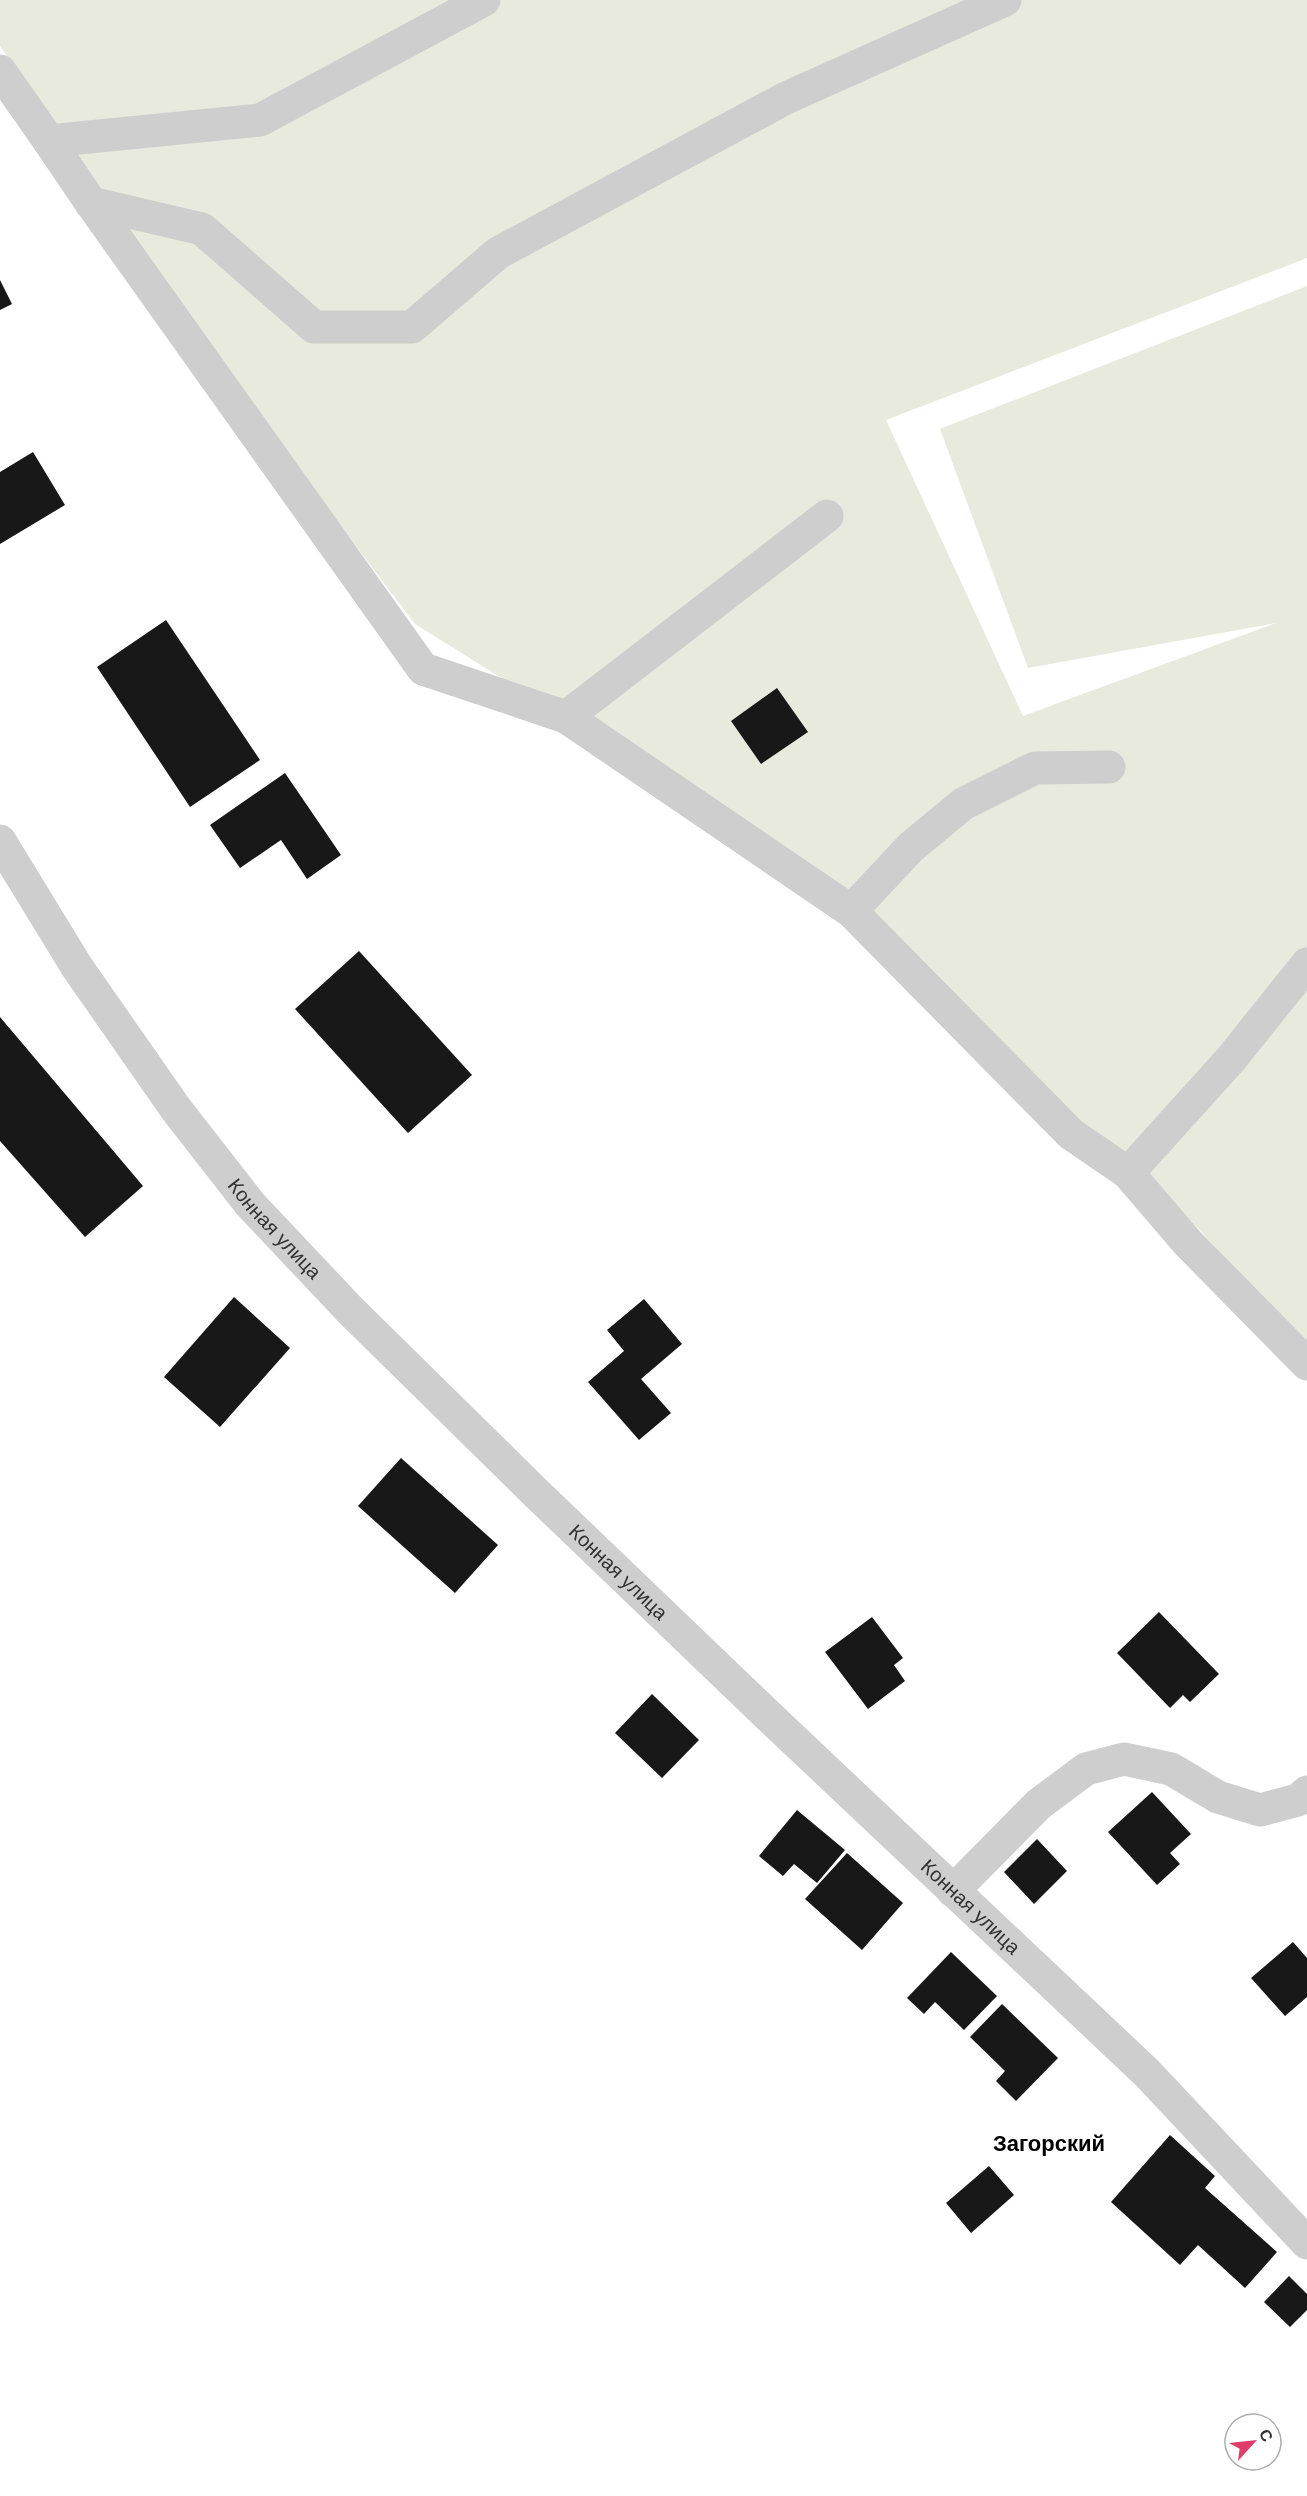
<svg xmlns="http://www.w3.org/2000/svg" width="1307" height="2496" font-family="Arial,sans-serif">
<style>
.green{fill:#e7eadd}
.building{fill:#181818}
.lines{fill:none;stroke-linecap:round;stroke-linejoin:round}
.minor{stroke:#cecece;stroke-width:33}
.labels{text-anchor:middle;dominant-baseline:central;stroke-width:6;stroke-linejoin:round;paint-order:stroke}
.street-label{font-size:20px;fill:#313131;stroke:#fff}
.quarter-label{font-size:22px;font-weight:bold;fill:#000;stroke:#fff}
</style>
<rect width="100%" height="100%" fill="#fff"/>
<path class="green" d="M0,0H1307V258L886,420L1023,716L1276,623L1028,668L940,429L1307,286V1347L1147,1173L1080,1127L868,907L415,624L225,373L0,46Z"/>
<path class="building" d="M0,280L12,304L0,310Z
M33,452L65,505L0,544V472Z
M166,620L260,760L190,807L97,667Z
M777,688L808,732L761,764L731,721Z
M285,773L341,855L307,879L281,840L240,868L210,825Z
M359,951L472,1075L408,1133L295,1009Z
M0,1017L143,1186L85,1237L0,1141Z
M234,1297L290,1348L220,1427L164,1377Z
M644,1299L682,1344L641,1379L671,1413L639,1440L588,1382L624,1351L607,1330Z
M401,1458L498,1545L455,1593L358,1506Z
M1159,1612L1219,1674L1190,1702L1183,1695L1170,1708L1117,1653Z
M872,1617L903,1658L894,1665L905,1681L868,1709L825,1652Z
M652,1694L699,1740L662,1778L615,1733Z
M1152,1792L1191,1834L1170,1853L1180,1864L1157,1885L1108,1832Z
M797,1810L845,1850L817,1883L794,1864L783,1876L759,1856Z
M1037,1839L1067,1871L1034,1904L1004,1872Z
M847,1853L903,1903L862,1950L805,1899Z
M1293,1942L1307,1958V1997L1285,2016L1251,1978Z
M951,1952L997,1996L964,2030L935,2002L924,2014L907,1998Z
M1002,2004L1058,2058L1016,2101L996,2081L1005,2071L970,2037Z
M1170,2135L1215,2176L1205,2188L1277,2252L1245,2288L1198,2245L1180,2265L1111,2202Z
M989,2166L1014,2195L971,2233L946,2203Z
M1289,2276L1307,2294V2310L1290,2327L1264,2302Z"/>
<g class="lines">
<g class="minor">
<path d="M0,71L49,141L260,120L484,0"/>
<path d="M49,141L91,203L202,229L314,327H412L498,253L786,98L1005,0"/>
<path d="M91,203L423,669L566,717L827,516"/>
<path d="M566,717L851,911L911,847L963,804L1035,768L1109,767"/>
<path id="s1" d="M0,841L77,967L176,1109L250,1204L350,1310L536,1493L777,1724L1147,2073L1307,2243"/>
<path d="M851,911L1071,1134L1128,1173L1231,1059L1307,964"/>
<path d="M1128,1173L1188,1243L1307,1364"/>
<path d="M953,1891L1039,1804L1086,1769L1124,1759L1171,1769L1218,1797L1260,1810L1298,1800L1307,1792"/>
</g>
</g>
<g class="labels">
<g class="street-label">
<text stroke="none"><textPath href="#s1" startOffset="476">Конная улица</textPath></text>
<text stroke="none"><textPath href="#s1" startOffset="962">Конная улица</textPath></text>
<text stroke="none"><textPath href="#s1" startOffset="1448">Конная улица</textPath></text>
</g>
<g class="quarter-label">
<text x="1049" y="2143">Загорский</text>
</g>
</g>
<g transform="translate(1253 2442) rotate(63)"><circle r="28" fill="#ffffff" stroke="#adadad" stroke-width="1.5"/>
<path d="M0-4.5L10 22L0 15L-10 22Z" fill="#df3c6b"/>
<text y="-9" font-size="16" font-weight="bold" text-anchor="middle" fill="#313131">С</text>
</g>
</svg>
